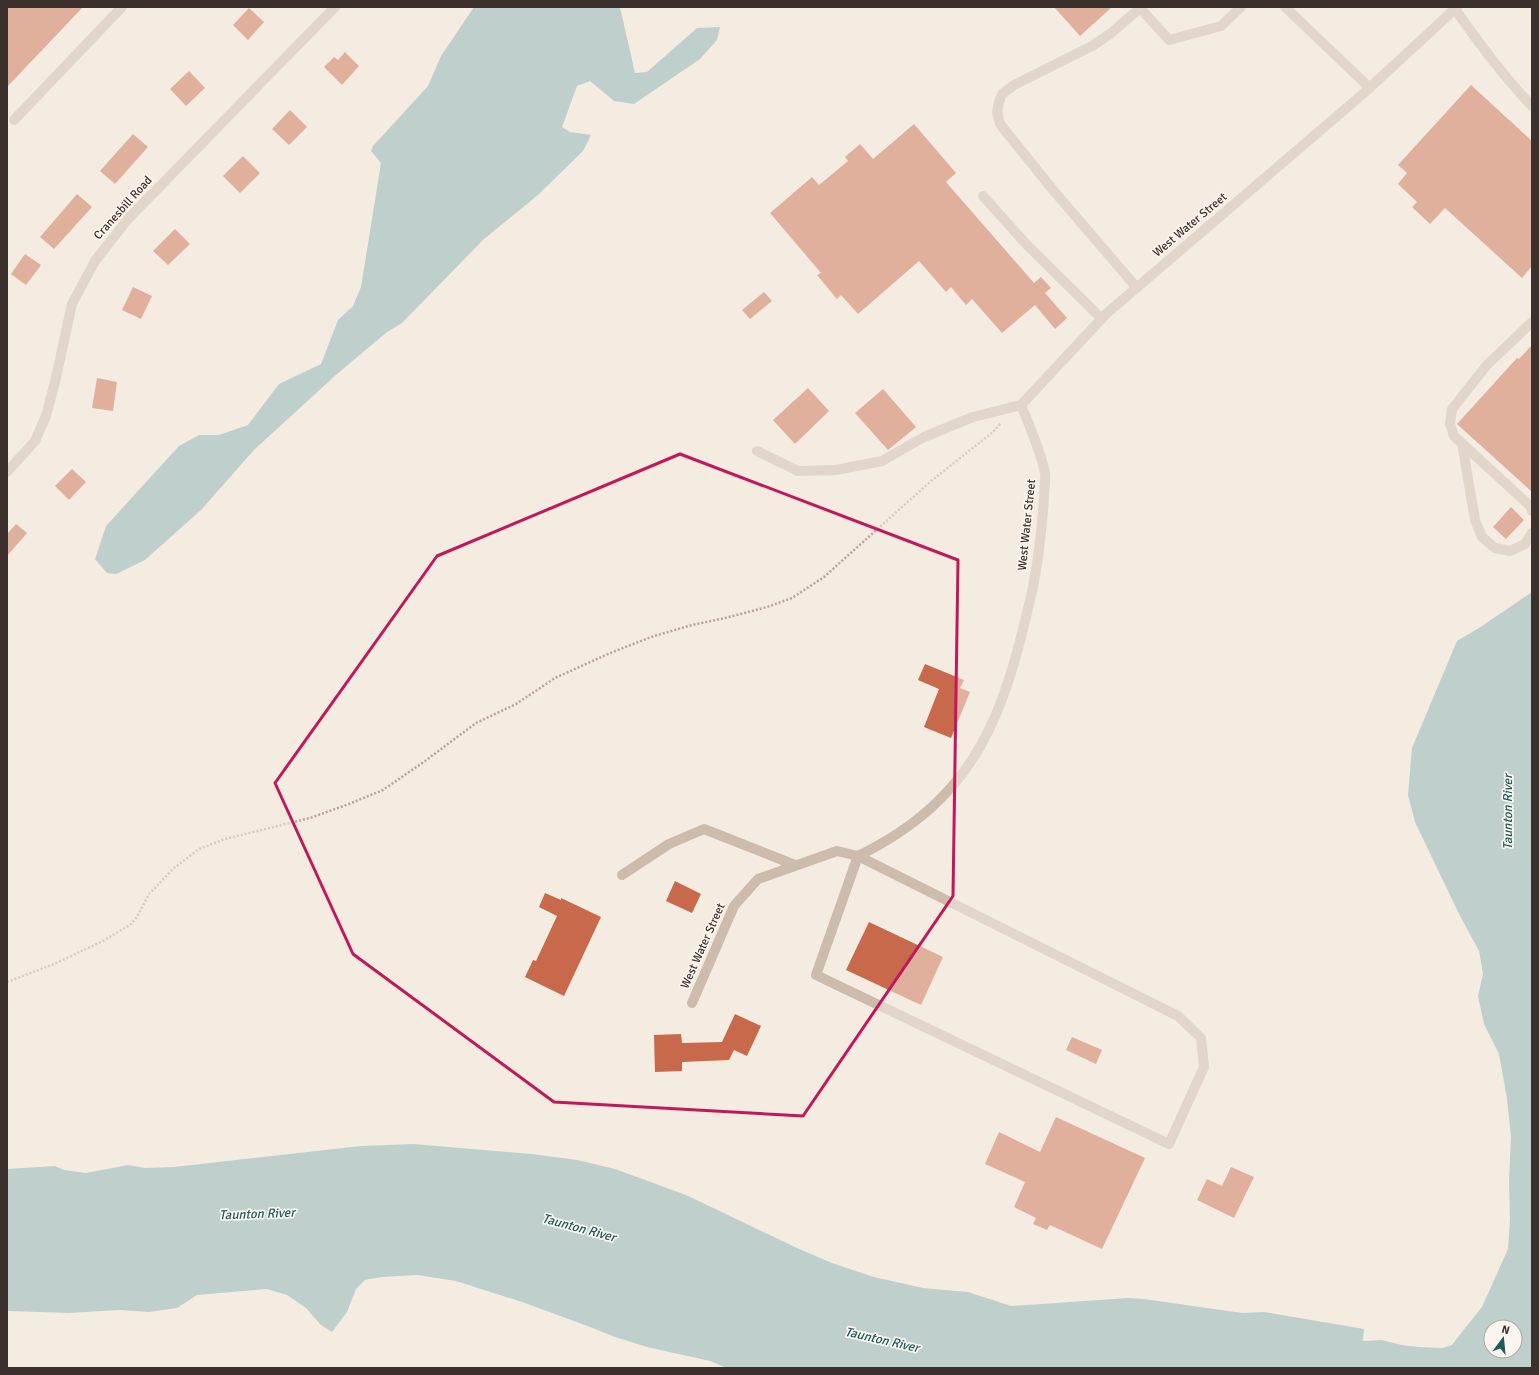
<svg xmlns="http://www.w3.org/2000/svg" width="1539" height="1375" font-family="Signika,sans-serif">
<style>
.water{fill:#7fb0b2;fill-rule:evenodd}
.building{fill:#c8694b}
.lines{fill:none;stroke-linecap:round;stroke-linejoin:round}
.path{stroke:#b9a596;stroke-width:2.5;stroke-dasharray:2 2;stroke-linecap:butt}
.minor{stroke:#cdbbac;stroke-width:10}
.marked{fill:none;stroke:#c2185b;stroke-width:3;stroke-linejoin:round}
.labels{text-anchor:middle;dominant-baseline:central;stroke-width:3.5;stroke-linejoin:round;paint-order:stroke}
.street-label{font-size:12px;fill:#3b302b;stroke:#fbf5ee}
.water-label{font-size:13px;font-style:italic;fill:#1f5a5e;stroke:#fbf5ee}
</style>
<rect width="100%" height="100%" fill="#f4ebe1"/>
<path class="water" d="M474,7H620L635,73L647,72L697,28L720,27L717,40L700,59L634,104L614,101L590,81L577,86L562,127L570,132L591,135L583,151L538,195L484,239L402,323L387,332L337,374L254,450L201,510L145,560L116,574L107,573L95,559L106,526L179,446L199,435H219L248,425L279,384L321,364L338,320L353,306L361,287L381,163L371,151L373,146L428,86L441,56Z
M1532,592V1368H727L710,1361L647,1347L615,1337L585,1325L522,1302L456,1281L417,1275L382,1277L365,1280L356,1289L347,1312L332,1332L321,1325L306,1308L287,1295L267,1289L197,1295L177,1308L149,1312L119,1310L68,1313L7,1311V1169L55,1166L64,1170L86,1173L128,1165L145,1168L174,1167L361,1146L414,1144L532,1154L577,1160L615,1169L686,1195L797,1248L832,1263L874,1277L923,1288L968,1292L1011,1306L1128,1298L1144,1299L1242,1313L1264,1312L1364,1329L1363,1341L1382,1340L1402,1345L1419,1347L1442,1348L1452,1345L1465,1328L1482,1307L1508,1249L1510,1219L1509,1180L1511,1137L1507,1099L1499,1054L1484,1024L1478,996L1483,974L1479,951L1459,914L1415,822L1408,795L1412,748L1457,641L1479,628ZM1491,1327H1515V1351H1491Z"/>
<path class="building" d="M7,7H83L7,87Z
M1054,7H1112L1080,36Z
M249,8L264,22L248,40L233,25Z
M345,52L359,66L342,85L324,67L334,57L338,60Z
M189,71L205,88L186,106L170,89Z
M1471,85L1532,141V266L1522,278L1445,208L1430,224L1412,207L1417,202L1398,184L1407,173L1398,165Z
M290,110L307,127L289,145L272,129Z
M914,124L956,173L946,182L1034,283L1041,277L1051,288L1045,293L1067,318L1055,329L1035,305L1002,333L972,299L966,305L951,287L946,292L919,261L858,314L841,295L837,299L817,275L821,273L770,213L812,177L819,185L848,161L845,157L860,144L873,159Z
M133,134L148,147L115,184L100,171Z
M243,156L260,173L240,193L223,176Z
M77,194L92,207L54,249L40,237Z
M175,229L190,244L168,265L153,251Z
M25,254L41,265L26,285L11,274Z
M133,287L152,296L141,319L122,310Z
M764,292L772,301L750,319L742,310Z
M1532,345V492L1457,424L1517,358L1519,359Z
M97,378L117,382L113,411L92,408Z
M808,388L829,411L795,444L773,420Z
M883,389L916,427L888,450L855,413Z
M72,469L86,482L69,500L55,486Z
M1511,507L1524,520L1506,539L1493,527Z
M16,524L27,533L7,556V534Z
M925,664L964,680L960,688L970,692L951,738L924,727L939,689L918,680Z
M675,881L701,894L692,913L666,901Z
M545,893L561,900V898L601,917L564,996L525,977L533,960L536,961L557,916L539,907Z
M869,922L943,957L921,1005L846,970Z
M735,1014L761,1026L747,1056L734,1050L729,1060L682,1062V1071L655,1072L654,1035L681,1034L682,1043L722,1042Z
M1072,1037L1102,1050L1096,1064L1066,1050Z
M1056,1117L1145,1158L1102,1249L1050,1225L1047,1230L1033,1224L1036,1218L1014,1207L1025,1182L985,1164L999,1132L1040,1152Z
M1231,1167L1254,1177L1234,1218L1197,1200L1207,1179L1222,1186Z"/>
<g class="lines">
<path class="path" d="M7,982L54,964L103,941L130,925L137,917L149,894L174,868L199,849L225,839L310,818L349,804L383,790L425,761L476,723L516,704L555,678L608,654L651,637L692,625L725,618L767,607L792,598L824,577L931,481L993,432L1001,423"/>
<path class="minor" d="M1141,7L1140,8L1169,40L1221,26L1241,7
M1285,7L1370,88
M1455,9C1479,43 1503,76 1532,106
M14,120L122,7
M983,196L1027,245L1102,319
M1137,288L1053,190L1000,124L997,112L999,102L1002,94L1014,85L1092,46L1110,34L1140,8
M1532,322L1487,365L1452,409L1450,424L1454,436L1530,506L1532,511
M1462,443L1475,520L1482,537L1495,548L1510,551L1525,544L1532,533
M757,451L798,471L836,470L882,461L924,437L973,417L1021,405
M7,472L35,441L46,416L55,382L72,304L95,261L128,219L335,7
M858,856L1178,1016L1201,1038L1204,1067L1169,1144L816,975Z
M622,875L669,844L704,829L795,865
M692,1003L734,906L758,879L837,851L858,856C980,796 1005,711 1033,587C1039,557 1042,527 1044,497C1044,490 1046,480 1045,473C1041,452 1029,425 1021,405L1106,314L1364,93L1457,7"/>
</g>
<path d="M0 0H1539V1375H0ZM680,454L958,560L953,896L803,1116L554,1102L353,954L275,783L437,556Z" fill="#f4ebe1" fill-opacity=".55" fill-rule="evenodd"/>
<path class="marked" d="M680,454L958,560L953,896L803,1116L554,1102L353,954L275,783L437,556Z"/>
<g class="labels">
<g class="street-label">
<text transform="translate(123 208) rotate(-48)">Cranesbill Road</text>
<text transform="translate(1190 225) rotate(-40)">West Water Street</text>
<text transform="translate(1027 525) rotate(-84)">West Water Street</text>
<text transform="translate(703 946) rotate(-66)">West Water Street</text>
</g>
<g class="water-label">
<text transform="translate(1508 812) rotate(-90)">Taunton River</text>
<text transform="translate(257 1214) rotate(-2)">Taunton River</text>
<text transform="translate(579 1228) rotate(15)">Taunton River</text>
<text transform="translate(882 1340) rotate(13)">Taunton River</text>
</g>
</g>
<rect width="1539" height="1375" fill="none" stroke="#3b302b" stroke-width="16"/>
<g transform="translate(1503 1339) rotate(16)"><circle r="19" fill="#fbf5ee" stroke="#aea6a0"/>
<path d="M0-3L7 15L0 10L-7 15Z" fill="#1f5a5e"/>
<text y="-6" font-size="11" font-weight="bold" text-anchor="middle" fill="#3b302b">N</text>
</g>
</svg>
